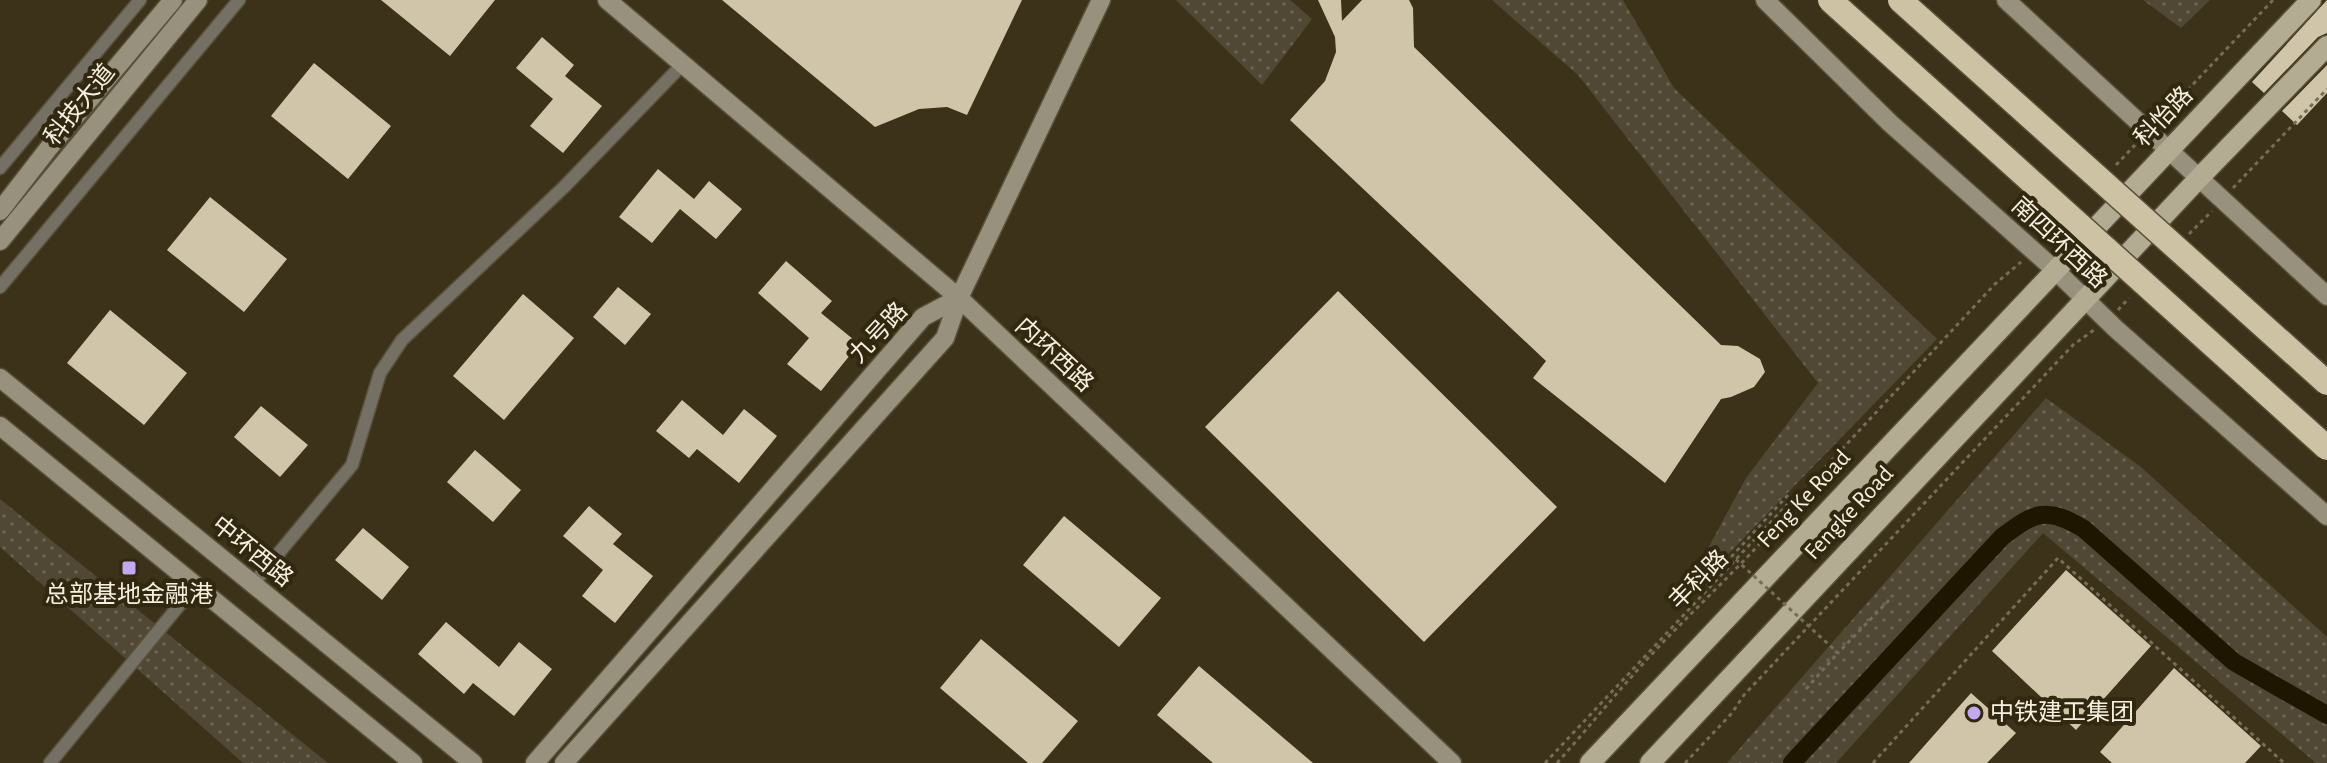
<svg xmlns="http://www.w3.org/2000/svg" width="2327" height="763" font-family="'Alegreya Sans','Noto Sans SC',sans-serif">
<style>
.park{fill:url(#park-dots)}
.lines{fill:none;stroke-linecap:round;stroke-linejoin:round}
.canal{stroke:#1f1600;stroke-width:18}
.building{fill:#d0c5a8}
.street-casing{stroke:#595039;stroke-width:15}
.secondary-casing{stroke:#595039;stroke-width:21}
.primary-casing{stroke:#595039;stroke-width:23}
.path{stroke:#756d58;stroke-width:3;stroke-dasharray:4 4;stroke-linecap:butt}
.street{stroke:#747064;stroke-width:12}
.secondary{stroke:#98917e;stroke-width:18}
.primary{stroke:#b4ab93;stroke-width:20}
.highway-bridge-casing{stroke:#595039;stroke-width:27;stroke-linecap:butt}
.path-bridge{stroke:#756d58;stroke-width:3;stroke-dasharray:4 4;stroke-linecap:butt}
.highway-bridge{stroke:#cec2a5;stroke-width:24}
.poi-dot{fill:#c1a8f3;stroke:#31280f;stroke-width:3}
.labels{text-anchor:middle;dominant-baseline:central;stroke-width:8;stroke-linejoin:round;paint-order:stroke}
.street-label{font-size:24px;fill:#f6f0e1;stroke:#31280f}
.poi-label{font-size:24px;fill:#f6f0e1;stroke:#31280f}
</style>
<defs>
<pattern id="park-dots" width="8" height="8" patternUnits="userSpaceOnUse" patternTransform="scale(2)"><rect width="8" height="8" fill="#504835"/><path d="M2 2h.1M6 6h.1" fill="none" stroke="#6a6352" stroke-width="1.8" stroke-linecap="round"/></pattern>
</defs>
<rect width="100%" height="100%" fill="#3b3219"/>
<path class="park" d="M1176,0H1290L1312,19L1262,85Z
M1492,0H1623L1674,88L1937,339L1675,609L1746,478L1818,383L1578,75Z
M2143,0H2210L2181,28Z
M2046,398L2141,467L2327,637V763H2316L2043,533L1836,763H1727Z
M0,499L328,763H243L0,547Z"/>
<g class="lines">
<path class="canal" d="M1792,763L2002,537C2035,512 2046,506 2084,529L2234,662L2327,715"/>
</g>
<path class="building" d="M381,0H495L450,56Z
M722,0H1022L967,115L947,107L919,109L875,127Z
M1318,0H1341L1342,21L1362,0H1409L1413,8L1414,47L1721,345L1738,346L1760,359L1765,372L1754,387L1731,397L1721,399L1665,483L1533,378L1546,361L1290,120L1325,81L1336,52L1335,37Z
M2327,0V33L2318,37L2264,93L2252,82Z
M542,37L574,65L565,76L602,106L563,153L530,126L553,99L516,68Z
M314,63L391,126L348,179L271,116Z
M2327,65V93L2297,125L2282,111Z
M658,169L694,199L709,181L742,209L716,239L680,209L652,243L619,217Z
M210,197L287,259L244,312L167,250Z
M786,261L832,301L821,313L859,344L821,391L787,364L809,338L758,293Z
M618,287L651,314L625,345L593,317Z
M1338,291L1557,507L1424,642L1205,427Z
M523,294L574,338L504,420L453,376Z
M110,310L187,373L144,425L67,363Z
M682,400L723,435L744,409L777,436L739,483L697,449L689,458L656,431Z
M261,406L308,445L280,477L234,437Z
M475,450L521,490L493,522L447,482Z
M589,506L622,534L613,544L653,576L615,623L582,596L603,570L563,536Z
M1064,516L1161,598L1119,647L1023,565Z
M363,528L409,567L382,600L335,560Z
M2066,570L2151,646L2076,730L1992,651Z
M446,622L499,667L519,642L552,669L514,716L473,683L464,694L418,654Z
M981,639L1078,721L1042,763H1028L940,688Z
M1199,666L1313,763H1213L1157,715Z
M2174,668L2261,746L2245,763H2112L2100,752Z
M1971,693L2016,733L1987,763H1909Z"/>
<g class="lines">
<g class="street-casing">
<path id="street" d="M0,168L140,0
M0,287L239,0
M253,584L352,465L380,373L402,340L564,187L683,64
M50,763L195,586"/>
</g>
<g class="secondary-casing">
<path id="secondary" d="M607,0L959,298L1452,763
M1765,0L1890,123L2055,270L2116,329L2327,516
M2006,0L2327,296
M0,211L48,149L173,0
M0,241L198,0
M0,378L473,763
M0,426L413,763
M535,763L923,317L959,298
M564,763L945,338L959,298L1101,0"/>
</g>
<g class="primary-casing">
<path id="primary" d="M1590,763L2311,0
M1650,763L2200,177L2327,46"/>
</g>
<path class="path" d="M2160,119L2273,0
M2116,165L2135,145
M2233,188L2327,89
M2189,234L2212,211
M2044,240L2055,228
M2118,310L2129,298
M1702,591L1703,586L1732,556
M1806,689L1838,653
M1545,763L1798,493
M1557,763C1598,717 1637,667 1681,624C1724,580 1770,538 1806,488L1995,284L2021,262
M1685,763L1732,713L1744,695L2073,345L2094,330
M1873,763L2058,558L2284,763"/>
<use href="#street" class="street"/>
<use href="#secondary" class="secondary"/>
<use href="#primary" class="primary"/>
<g class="highway-bridge-casing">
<path id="highway-bridge" d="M1830,0L2327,448
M1900,0L2327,383"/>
</g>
<path class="path-bridge" d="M1788,495L1732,556L1838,653L1892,597"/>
<use href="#highway-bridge" class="highway-bridge"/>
</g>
<g class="poi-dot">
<rect x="121" y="560" width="16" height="16" rx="4"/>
<circle cx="1974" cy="713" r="8"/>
</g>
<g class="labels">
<g class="street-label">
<text transform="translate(80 105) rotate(-51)">科技大道</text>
<text transform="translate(2164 117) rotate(-46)">科怡路</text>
<text transform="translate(2059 243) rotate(43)">南四环西路</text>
<text transform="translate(879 333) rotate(-47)">九号路</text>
<text transform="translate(1054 355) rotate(43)">内环西路</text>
<text transform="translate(1804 499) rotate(-47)">Feng Ke Road</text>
<text transform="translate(1849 513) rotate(-47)">Fengke Road</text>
<text transform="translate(252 552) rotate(39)">中环西路</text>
<text transform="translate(1699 580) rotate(-45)">丰科路</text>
</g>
<g class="poi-label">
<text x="129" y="595">总部基地金融港</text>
<text x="1990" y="713" text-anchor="start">中铁建工集团</text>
</g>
</g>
</svg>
